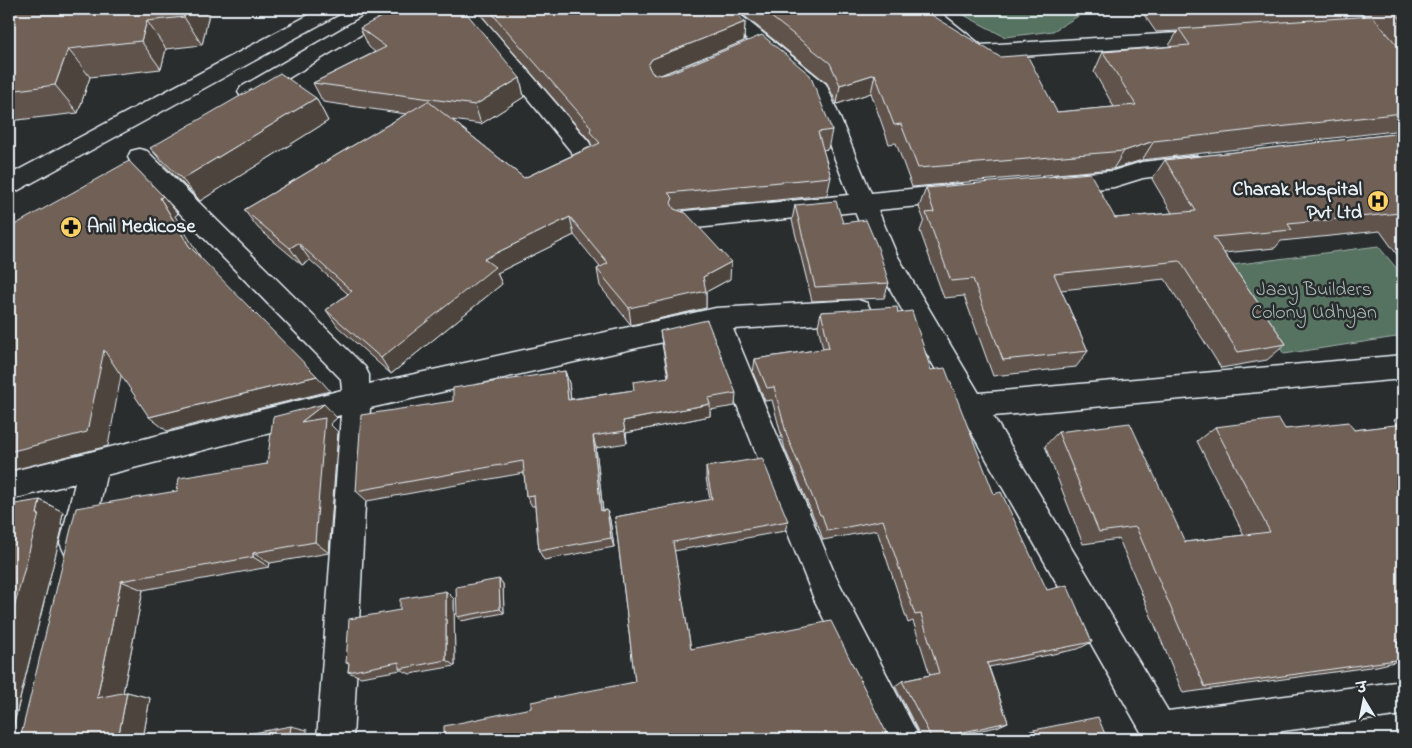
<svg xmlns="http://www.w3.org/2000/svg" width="1412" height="748" font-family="'Indie Flower','Playpen Sans Deva',sans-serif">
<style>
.green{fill:#577261;stroke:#a0b2ac}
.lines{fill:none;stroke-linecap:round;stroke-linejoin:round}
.street-casing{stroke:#e8f1f8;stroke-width:3}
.secondary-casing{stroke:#e8f1f8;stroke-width:3}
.street{fill:#2a2d2e;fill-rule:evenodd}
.secondary{fill:#2a2d2e;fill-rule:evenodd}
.wall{fill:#60534b;stroke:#e8f1f8}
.shaded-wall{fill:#4e443d;stroke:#e8f1f8}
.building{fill:#706157;stroke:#e8f1f8}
.labels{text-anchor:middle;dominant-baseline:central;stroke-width:5;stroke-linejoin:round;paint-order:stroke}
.poi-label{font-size:20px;font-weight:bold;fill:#e8f1f8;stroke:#2a2d2e;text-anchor:end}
.park-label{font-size:20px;fill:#a7b8b4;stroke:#2a2d2e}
</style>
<rect width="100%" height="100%" fill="#2a2d2e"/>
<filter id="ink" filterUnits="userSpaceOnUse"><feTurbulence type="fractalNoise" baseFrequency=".02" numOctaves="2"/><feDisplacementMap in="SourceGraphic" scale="10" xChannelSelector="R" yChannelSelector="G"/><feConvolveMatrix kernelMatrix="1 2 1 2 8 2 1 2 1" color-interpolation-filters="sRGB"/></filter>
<g filter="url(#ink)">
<path class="green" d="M969,9H1090L1053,31L1005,37L962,14Z
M1378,246L1403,276V336L1284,354L1225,266Z"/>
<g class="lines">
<g class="street-casing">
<path id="street" d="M376,9H400L397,13L257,97L249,99L241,97L238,92L241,87Z
M455,9H475L589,142L592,148L589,154L581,156L573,154Z
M711,9H733L826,84L871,193L960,184L968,187L972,193L968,199L960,202L878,210L897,255L979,393L1403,355V379L993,416L1168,711L1403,681V715L1222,739H1145L876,264L855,212L686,229L677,226L674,220L677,214L686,211L849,195L809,93Z
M914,9H936L981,45L1211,31L1218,33L1221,37L1218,41L1211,43L977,59L970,57Z
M1337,9H1357L1403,62V82L1396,80Z
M139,149L147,151L365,367L369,375V384L716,308L858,300L867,303L871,311L867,319L858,322L733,329L836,577L920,739H883L814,599L708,332L370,408L353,739H317L341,415L106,475L92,543L87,554L76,558L65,554L60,543L75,483L9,500V472L342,390L341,379L131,163L128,157L131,151Z
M1196,156L1204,158L1207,164L1204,170L1143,178L1114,187L1058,193L1050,190L1046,184L1050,178L1058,175L1113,171L1142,162Z"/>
</g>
<g class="secondary-casing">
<path id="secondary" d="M320,9H344L341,13L17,191L9,193V175Z"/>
</g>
<use href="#street" class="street"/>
<use href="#secondary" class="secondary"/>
</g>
<path class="wall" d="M9,9H210L202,45L166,49L161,69L90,77L78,113L9,121V122Z
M476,9H730L745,22L744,41L664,74L832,130L828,149L823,150L831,177L827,195L679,210L730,279L706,292V308L631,325L600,286L597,269L600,267L574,235L497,273L502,284L391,374L338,327L326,310L348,294L310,260L302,265L258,228L244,210L406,114L323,102L313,83L375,52L369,47L360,28L520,78L524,97L481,124L452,120L524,178L592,146L590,141Z
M736,9H926V11L1057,112L1114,107L1094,72L1103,52L1168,47L1178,31L1156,32L1140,9H1353L1345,18L1366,17L1359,9H1403V131V130L1142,160L1113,169L912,187L896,143L889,144L871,93L837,104L827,83Z
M316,98L328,121L200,201L168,169L150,148Z
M1403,133V263L1380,231L1281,241L1275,248L1224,253L1286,344L1267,360L1221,368L1165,279L1061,290L1088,351L1076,367L993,376L964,296L944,298L920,231L924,220L919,207L926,188L1115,218L1172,213L1152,179L1165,160Z
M795,205L843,223L889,283L884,298L812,301L792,220Z
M821,312L898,313L931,370L994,494L1047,590L1092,642L1078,649L989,667L1008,722L997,727L956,735L951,739H913L917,737H921L895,686L902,681L930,675L913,621L908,623L877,530L823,540L818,525H817L785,449L772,400L765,401L753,373L755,359L823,349L818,326Z
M660,331L736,393L735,406L710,410V416L626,433L627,443L596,448L603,511L607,510L610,520L614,547L544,560L539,551L535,506H532L526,496L524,473L367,501L356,491L453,401L565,371L569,383L571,399L634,390L668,377L662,344Z
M1403,414V643L1399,644L1403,652V660L1377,666L1183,693L1119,539L1083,544L1045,446L1058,432L1185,542L1244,535L1197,441L1215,427L1285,429L1354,430L1398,425L1394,420Z
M337,418L330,424L338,432L329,553L270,563L269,567L143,590L123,693L127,692L150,698L143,739H9L40,500L63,512L61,524L63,525L11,736L21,735L177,491L267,464Z
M706,467L788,521L785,531L674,551L691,649L888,736L913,737L909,739H444L531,708L635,682L615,517L710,500L706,478Z
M499,579L503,584L504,613L461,621L457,617Z
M454,599L455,666L410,674L401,670L361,677L348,672L349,664L346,663L400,610Z
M1034,730L1107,739H1026L1024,733Z"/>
<path class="shaded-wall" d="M186,9H210L202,45L184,17Z
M147,21L166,49L161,69L141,41Z
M745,22L744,41L653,78L648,65L652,59Z
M68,49L90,77L78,113L55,85Z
M875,74L871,93L837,104L840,85Z
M520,78L524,97L481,124L475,105Z
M316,98L328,121L200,201L182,179Z
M1154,141L1142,160L1113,169L1124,151Z
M163,196L178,214L175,216L204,263L189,246L160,198Z
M570,217L574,235L497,273L502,284L391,374L381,358L484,259Z
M298,243L310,260L302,265L290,248Z
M731,262L730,279L706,292V308L631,325L629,308L703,277Z
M104,350L123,365L108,446L9,471V452Z
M565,371L569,383L572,412L568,400Z
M317,376L330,391L167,431L149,417Z
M324,404L337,418L330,424L338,432L329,553L315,542L301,422Z
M710,404V416L626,433L627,443L623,421Z
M593,436L596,448L604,521L601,511Z
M40,500L63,512L61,524L63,525L10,739H9V627L37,514Z
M607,510L610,520L614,547L611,538Z
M253,553L270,563L269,567L253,557Z
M499,579L503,584L504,613L500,609Z
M121,581L143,590L121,703L97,698Z
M446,591L454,599L455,666L446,660Z
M127,692L150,698L143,739H118Z
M291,726L307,730V739H289Z"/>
<path class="building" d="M9,9H186L184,17L147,21L141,41L68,49L55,85L9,91Z
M396,9H463L520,78L475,105L313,83L386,47L360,28Z
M488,9H730L745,22L652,59L648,65L652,73L661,75L670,73L762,35L810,75L832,130L818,132L831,177L668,193L673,198L671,203L674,209L686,213L731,262L703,277L706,291L629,308L597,269L608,263L570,217L484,259L495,267L381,358L326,310L352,291L298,243L290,248L244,210L428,101L524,178L600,143L590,132L591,128L587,122Z
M761,9H922L1000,57L1027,55L1057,112L1136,105L1103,52L1190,45L1179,29L1372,16L1403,52V113L1154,141L1124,151L918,168L901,124L894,125L875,74L840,85L830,63Z
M1164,9H1230L1167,13Z
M1392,9H1403V21Z
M280,73L316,98L182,179L150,148Z
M1403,133V217L1400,213L1288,224L1292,230L1213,237L1286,344L1238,352L1180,261L1054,274L1088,351L1003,360L973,279L951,281L926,213L934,212L926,188L1090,173L1115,218L1196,211L1165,160Z
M129,161L163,196L160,198L189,246L317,376L149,417L104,350L87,432L9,452V228Z
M836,201L843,223L866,220L878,248L889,283L815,287L795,205Z
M897,307L898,313L912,311L931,370L945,368L994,494L1001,492L1047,590L1067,585L1092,642L987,663L1008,722L959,733L951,739H918L917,737H928L930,735L902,681L939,673L921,614L915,615L883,520L827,531L822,515H820L787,436L774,387L767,388L755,359L829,348L821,312Z
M707,320L736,393L708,398L710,404L623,421L625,431L593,436L601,511L607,510L611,538L539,551L534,495L526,496L523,461L356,491L361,415L453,401V388L565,371L568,400L634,390L633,382L669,377L660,331Z
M324,404L301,422L325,418L315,542L253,553V557L121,581L97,698L127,692L118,739H9V736L21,735L76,508L177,491L179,478L267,464L273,417Z
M1279,419L1285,429L1349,422L1354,430L1403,424V639L1396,640L1403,652V659L1205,687L1136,527L1099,532L1058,432L1130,423L1185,542L1270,532L1215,427Z
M762,458L788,521L673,542L691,649L831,621L888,736L913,737L904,739H444V726L531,708V702L635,682L615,517L712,499L706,467Z
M40,500L37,514H39L9,627V505Z
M499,579L500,609L457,617L456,587Z
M446,591V660L399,669V662L348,672L349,663H346L349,619L400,610V599Z
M1098,717L1107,739H1038L1034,730Z
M291,726L289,739H221Z"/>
</g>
<defs>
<g id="hospital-disc" transform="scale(1.125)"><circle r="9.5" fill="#ffd166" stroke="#2a2d2e"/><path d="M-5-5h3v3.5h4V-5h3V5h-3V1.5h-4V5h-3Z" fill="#111"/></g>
<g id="pharmacy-disc" transform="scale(1.125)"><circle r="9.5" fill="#ffd166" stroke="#2a2d2e"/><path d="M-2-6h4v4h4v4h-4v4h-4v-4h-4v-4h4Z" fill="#111"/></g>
</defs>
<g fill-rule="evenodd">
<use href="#hospital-disc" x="1378" y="201"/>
<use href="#pharmacy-disc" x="71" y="227"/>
</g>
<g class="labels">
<g class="poi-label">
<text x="1362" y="190">Charak Hospital<tspan x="1362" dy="23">Pvt Ltd</tspan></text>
<text x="87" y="227" text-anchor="start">Anil Medicose</text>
</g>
<g class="park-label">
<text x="1314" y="290">Jaay Builders<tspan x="1314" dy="23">Colony Udhyan</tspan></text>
</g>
</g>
<rect width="1412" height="748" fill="none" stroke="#2a2d2e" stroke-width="30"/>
<rect x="15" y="15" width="1382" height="718" fill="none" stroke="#e8f1f8" stroke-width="2" filter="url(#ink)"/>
<g transform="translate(1364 700) rotate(350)" stroke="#2a2d2e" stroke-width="4" paint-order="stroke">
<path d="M0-4L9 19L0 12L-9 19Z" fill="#e8f1f8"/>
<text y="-8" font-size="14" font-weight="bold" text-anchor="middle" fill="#e8f1f8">उ</text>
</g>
</svg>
